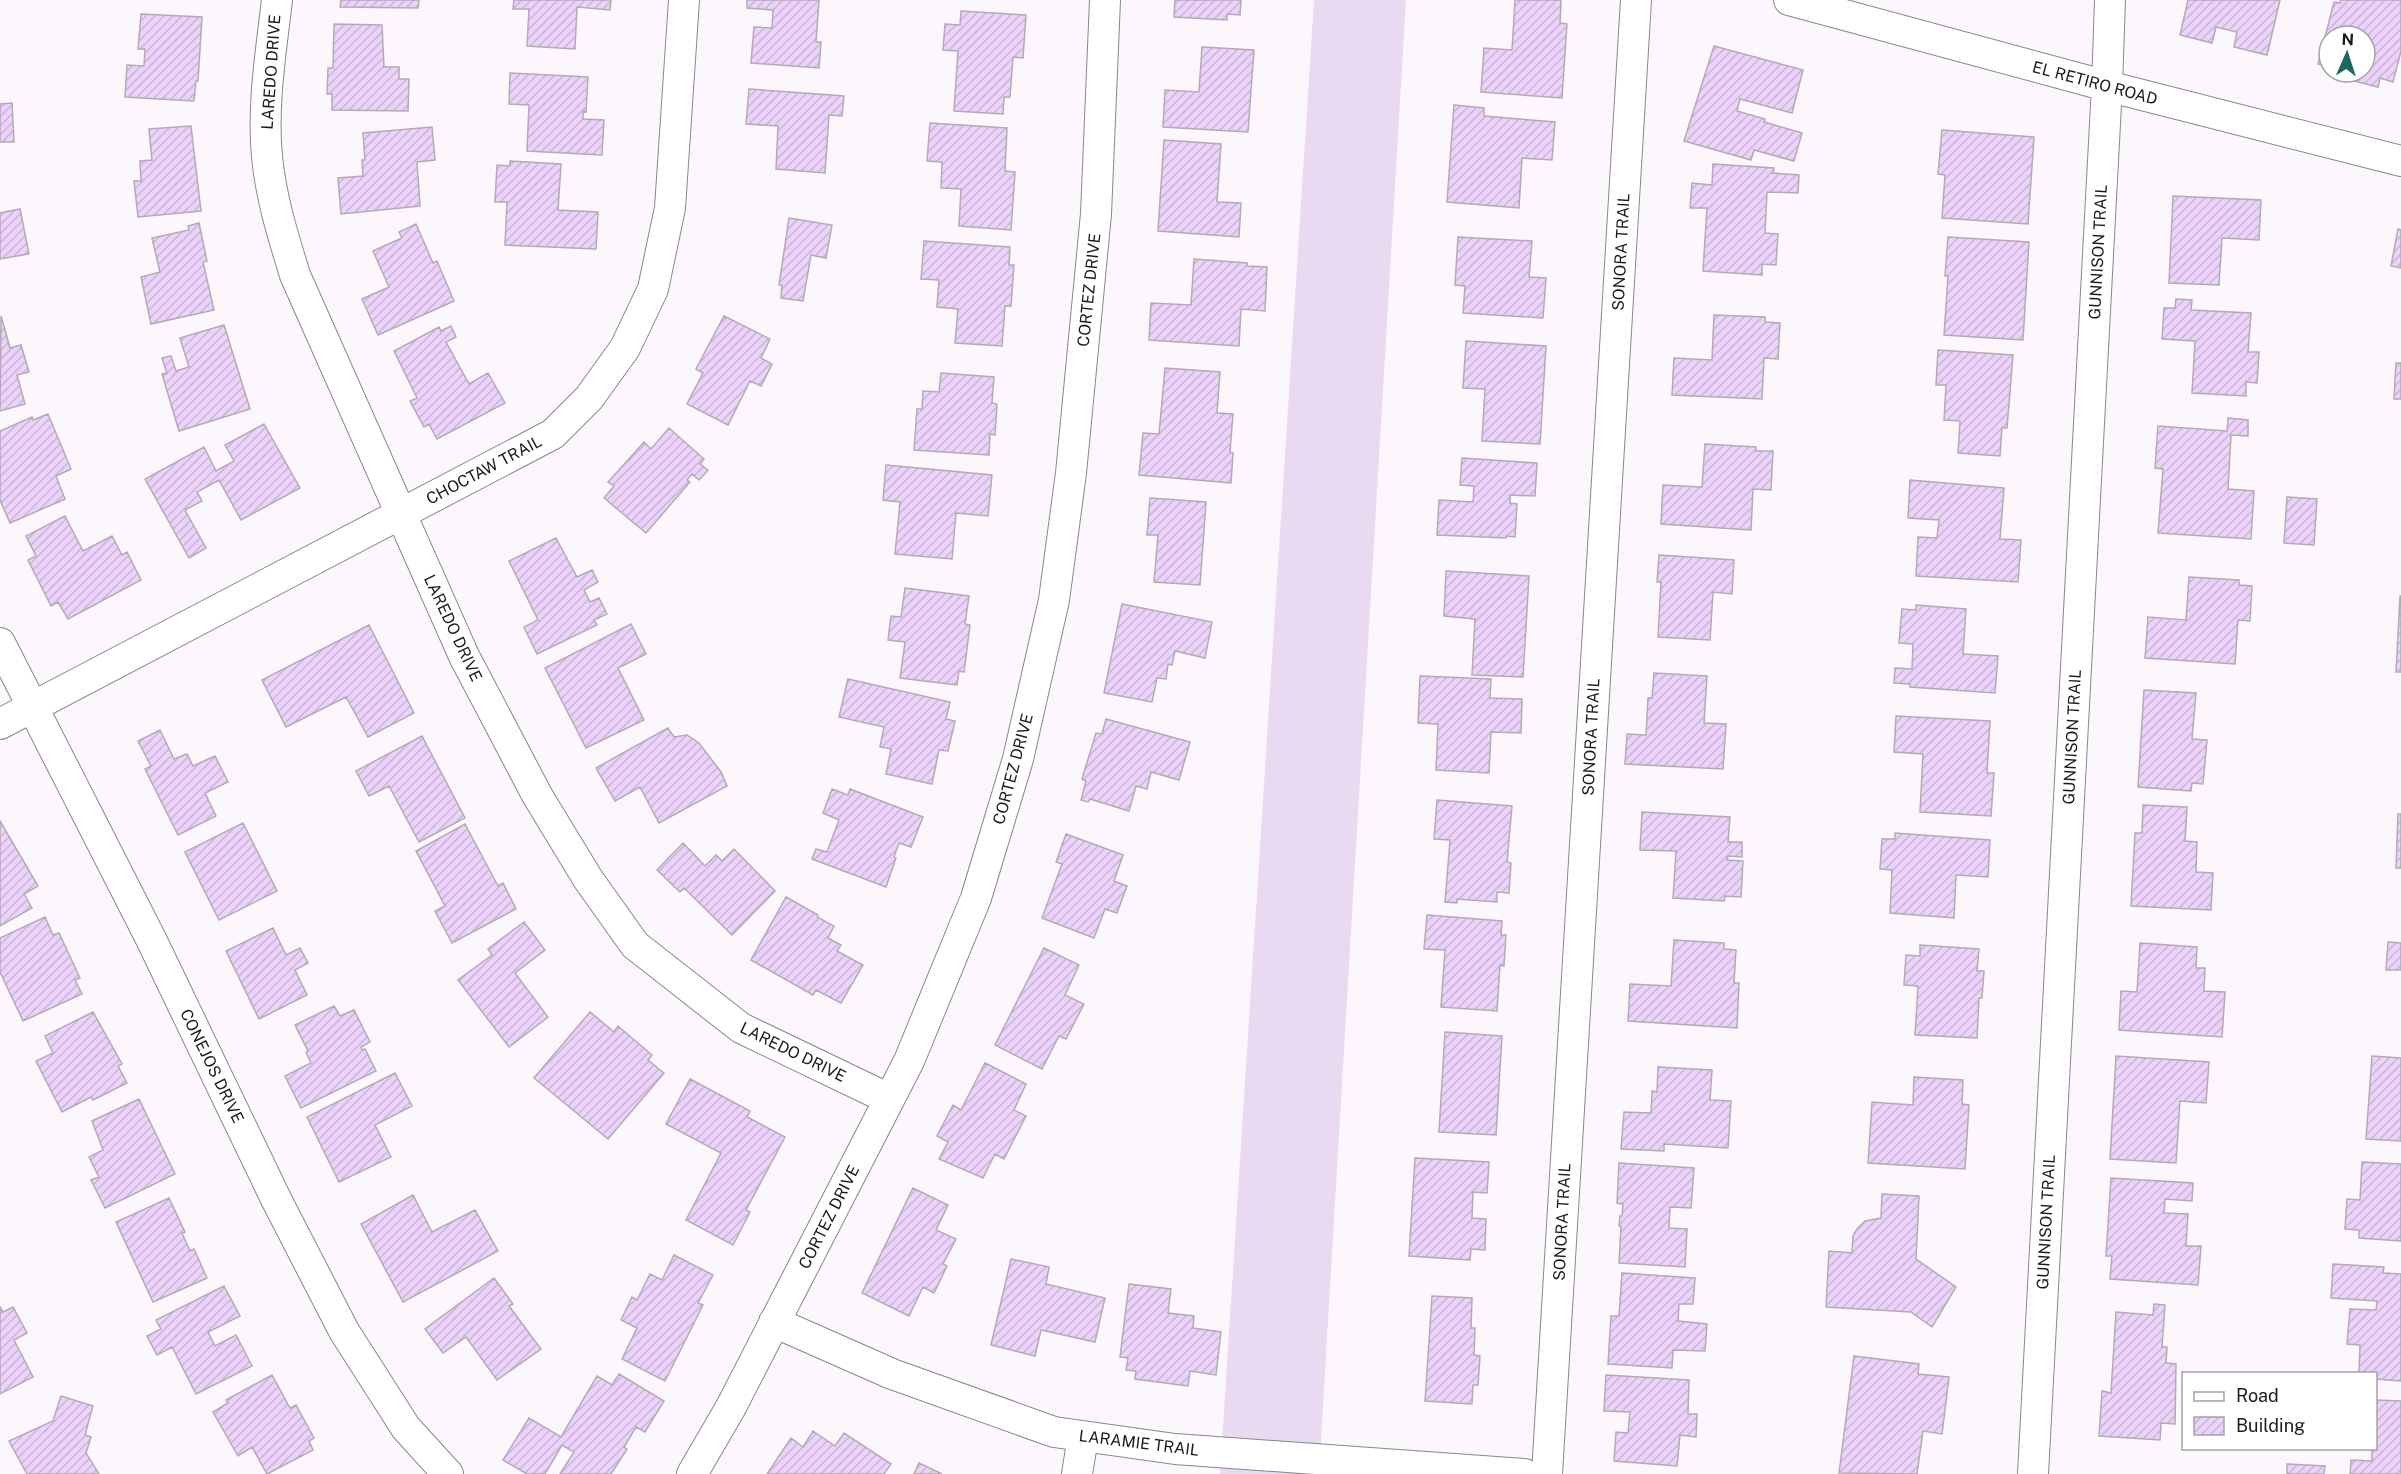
<svg xmlns="http://www.w3.org/2000/svg" width="2401" height="1474" font-family="'Public Sans',sans-serif">
<style>
.grass{fill:#e9d9f1}
.building{fill:url(#building-hatch);stroke:#b0acb2;stroke-width:1.5}
.lines{fill:none;stroke-linecap:round;stroke-linejoin:round}
.street-casing{stroke:#8a868b;stroke-width:32}
.street{stroke:#fff;stroke-width:30}
.labels{text-anchor:middle;dominant-baseline:central;stroke-width:6;stroke-linejoin:round;paint-order:stroke}
.street-label{font-size:16px;fill:#1b191b;stroke:#fff}
</style>
<defs>
<pattern id="building-hatch" width="6" height="6" patternUnits="userSpaceOnUse" patternTransform="scale(1.5)"><rect width="6" height="6" fill="#ecd2fa"/><path d="M-1 1l2-2M0 6l6-6M5 7l2-2" fill="none" stroke="#cab4d6"/></pattern>
</defs>
<rect width="100%" height="100%" fill="#fbf7fd"/>
<path class="grass" d="M1314,0H1406L1319,1474H1220Z"/>
<path class="building" d="M341,0H419L418,8L340,7Z
M514,0H611L610,10L577,7L575,49L527,46L529,9H513Z
M747,0H819L816,42H821L819,68L751,63L754,27L772,28L773,10L747,8Z
M1175,0H1241L1240,15L1227,14V20L1174,17Z
M1515,0H1561L1560,23L1567,24L1562,98L1481,92L1484,48L1512,50Z
M2188,0H2280L2267,55L2234,47L2237,32L2216,27L2212,43L2180,35Z
M2341,0H2401V51L2393,82L2380,78L2378,87L2331,75L2332,72H2365V36H2329V67L2318,64L2334,2L2340,3Z
M961,11L1026,15L1023,58L1013,57L1010,97H1004L1003,114L954,111L958,51L943,50L945,24L960,25Z
M141,14L202,17L198,81H196L194,101L125,97L127,65L144,66L145,49H138Z
M334,24L382,25L384,67H399V79H409L408,111L332,110V94H327L328,68H333Z
M1714,46L1803,70L1792,113L1740,99L1737,111L1765,119L1764,122L1802,133L1794,161L1754,150L1751,160L1684,141Z
M1202,47L1254,50L1248,132L1163,127L1165,90L1199,92Z
M510,73L588,77L586,112L583,111V119L604,120L602,155L527,151L529,105L509,104Z
M749,89L844,96L842,116L829,115L825,173L776,169L778,126L746,124Z
M12,103L14,142H0V104Z
M1454,105L1484,108V116L1555,122L1552,160L1522,158L1519,208L1447,202Z
M930,123L1007,128L1005,171L1015,172L1011,230L959,226L961,189L941,188L942,162L927,161Z
M191,126L201,211L138,217L134,181H141L140,161L152,160L149,129Z
M432,127L435,160L417,162L420,206L341,214L338,178L363,176L362,160H365L363,133Z
M1942,130L2034,137L2028,224L1942,218L1945,175L1938,174Z
M1164,140L1221,144L1217,202L1241,203L1239,237L1158,231Z
M510,161L561,164L558,210L598,212L596,249L505,245L507,202H495L497,165L510,166Z
M1713,164L1774,168L1773,173L1799,175L1798,193L1767,192L1765,233L1778,234L1776,265L1762,264V275L1703,271L1707,208H1690L1692,183L1712,185Z
M2173,196L2261,200L2259,240L2222,238L2219,285L2169,283Z
M20,209L29,254L0,259V213Z
M789,218L832,225L826,258L811,255L803,301L781,298L782,285H779Z
M199,223L207,261L203,262L214,310L151,324L141,277L160,272L152,238L189,230L188,226Z
M416,224L433,263L437,261L454,301L378,335L362,299L389,287L373,251L402,238L399,232Z
M2398,229L2401,230V268L2391,266Z
M1458,237L1532,241L1529,277L1546,278L1543,318L1463,313L1465,286L1455,285Z
M1948,237L2029,242L2023,340L1944,335L1948,276H1945Z
M924,241L1010,247L1009,265H1014L1011,306H1005L1002,346L955,343L958,309L937,307L939,280L921,279Z
M1194,259L1247,263V266L1267,267L1265,311L1241,309L1239,346L1149,340L1151,303L1191,305Z
M2176,299L2192,300L2191,310L2251,313L2248,352H2259L2257,383L2246,382V396L2192,393L2195,341L2162,339L2164,308H2175Z
M1714,315L1765,317V322L1780,323L1778,359L1764,358L1762,399L1672,395L1674,358L1712,360Z
M1,316L10,348L21,345L29,372L17,375L25,404L0,411Z
M724,316L770,339L761,358L772,364L761,386L750,381L728,425L687,404L703,373L696,369Z
M224,325L250,409L179,431L162,374L167,373L162,358L171,356L176,371L189,367L180,338Z
M451,326L456,337L446,342L469,384L488,373L505,403L437,439L429,424L424,427L410,401L417,398L394,351L439,327L441,331Z
M1466,341L1546,346L1540,444L1482,441L1485,389L1463,388Z
M1938,350L2013,355L2007,428H2002L2000,456L1958,453L1960,421L1944,420L1946,385H1936Z
M2396,363H2401V399H2394Z
M1165,368L1220,372L1217,413L1233,414L1230,452L1233,453L1231,483L1139,475L1143,433L1159,434Z
M941,373L994,377L992,403L997,404L995,435L990,434L989,455L914,450L917,409H922L923,391L939,392Z
M48,414L71,469L56,476L65,499L10,523L0,500V431L32,417L33,420Z
M2228,418L2248,420V436L2231,435L2228,489L2254,491L2251,539L2158,533L2163,469L2155,468L2158,426L2227,431Z
M264,424L300,488L241,520L219,480L197,492L202,501L185,510L206,548L189,558L145,479L204,447L216,471L234,461L225,445Z
M669,428L704,459L700,464L708,470L699,480L692,474L687,480L690,482L646,533L604,498L614,486L608,482L644,442L651,449Z
M1705,444L1756,447V451H1773L1771,490L1753,489L1751,530L1661,524L1663,485L1702,487Z
M1462,458L1537,463L1535,496L1510,495V503L1517,504L1515,537L1506,536V538L1437,535L1439,500L1473,502L1474,486L1460,485Z
M886,465L992,475L988,516L956,513L952,559L895,554L900,502L883,500Z
M1910,480L2004,488L2000,539L2021,540L2018,582L1916,576L1918,537L1937,538L1939,520L1908,518Z
M2287,497L2317,499L2314,545L2284,543Z
M1150,498L1206,502L1200,585L1154,582L1158,535H1147Z
M65,516L83,551L112,536L122,555L127,552L141,580L68,619L58,602L51,606L28,560L36,556L26,536Z
M556,538L577,577L592,570L598,582L584,590L590,602L599,598L607,614L594,620L597,625L537,654L524,627L538,620L509,561Z
M1659,555L1734,560L1732,594L1713,592L1710,640L1658,637L1661,582H1657Z
M1446,571L1529,576L1523,677L1472,675L1475,619L1444,616Z
M2189,577L2239,580V585L2252,586L2250,621L2238,620L2235,664L2145,658L2148,617L2186,620Z
M905,588L969,596L965,624L970,625L964,672L959,671L957,685L900,678L905,642L888,640L891,616L901,617Z
M2400,596H2401V672H2396Z
M1122,604L1212,622L1205,658L1175,651L1172,665L1168,664L1166,679L1157,678L1152,702L1104,693Z
M1916,605L1966,609L1963,654L1998,656L1995,693L1910,687V684L1894,683L1895,668L1912,669L1913,644L1899,643L1902,609L1916,610Z
M631,624L646,654L618,668L644,720L586,748L545,668Z
M369,625L414,713L368,737L346,697L286,727L262,680Z
M1654,673L1707,676L1704,723L1726,724L1723,769L1625,764L1627,734L1646,735L1648,698H1652Z
M1420,676L1491,679L1490,698L1522,699L1521,733L1491,732L1489,773L1436,770L1438,724L1418,723Z
M848,679L950,702L946,719L955,721L948,751L939,750L932,784L886,774L891,749L880,747L884,727L839,717Z
M2144,690L2196,693L2192,739L2207,740L2203,784L2192,783L2191,791L2138,787Z
M1896,716L1990,721L1987,773H1994L1991,816L1920,812L1923,754L1894,752Z
M1106,719L1190,742L1179,780L1151,772L1147,789L1136,786L1129,811L1090,799L1088,802L1081,800L1086,781L1082,779L1096,733L1102,734Z
M668,728L674,737L687,735L699,743L721,772L727,786L659,823L640,787L615,801L596,768Z
M160,730L174,759L187,754L193,766L215,756L228,782L205,793L216,816L178,835L145,769L151,766L138,741Z
M422,736L465,818L419,842L389,786L369,796L356,771Z
M832,789L848,795L850,789L923,817L911,847L899,843L894,857L896,858L886,887L812,859L816,849L827,852L839,820L823,813Z
M1437,800L1512,806L1507,862L1511,863L1509,893L1497,892V902L1457,899V903L1445,902L1450,840L1434,839Z
M2143,805L2187,807L2185,841L2197,842L2196,872L2213,873L2211,910L2131,906L2135,833H2142Z
M1642,812L1730,817L1728,842H1742V857L1728,856L1727,860L1743,861L1741,897L1725,896L1724,901L1673,898L1676,851L1640,850Z
M2398,814H2401V868H2396Z
M0,821L38,886L24,894L32,908L0,926Z
M243,823L277,891L219,920L185,852Z
M465,824L498,886L503,883L516,909L452,943L435,911L445,906L416,851Z
M1895,833L1990,840L1988,877L1956,875L1954,918L1890,913L1892,870L1880,869L1882,839H1895Z
M1066,834L1123,855L1114,881L1127,886L1117,913L1105,909L1094,938L1042,918L1062,864L1056,862Z
M683,843L705,866L716,855L722,861L734,849L775,891L732,935L684,888L680,892L657,870Z
M786,897L818,915L817,917L834,926L828,938L841,945L837,951L863,965L841,1003L816,990L813,995L751,960Z
M1427,915L1502,921L1501,935H1506L1504,966L1500,965L1497,1011L1441,1007L1445,950L1424,949Z
M45,917L53,935L59,933L80,978L75,980L82,994L23,1021L0,972V938Z
M524,922L545,950L515,973L548,1017L509,1047L458,980L492,955L488,949Z
M273,928L286,955L300,948L308,963L295,970L307,995L259,1019L226,951Z
M1674,940L1724,943V949L1736,950L1734,983H1739L1737,1028L1628,1021L1630,984L1671,986Z
M2388,942L2401,943V970H2386Z
M2140,943L2197,947L2196,968H2205L2204,991L2225,992L2222,1037L2119,1030L2121,991L2137,992Z
M1920,945L1979,949L1977,971H1984L1982,998H1979L1977,1038L1915,1035L1918,986L1904,985L1906,955L1920,956Z
M1044,948L1079,965L1065,995L1084,1004L1066,1039L1059,1036L1042,1069L995,1045Z
M334,1006L340,1016L354,1010L370,1042L361,1047L362,1050L365,1049L376,1071L301,1108L285,1076L311,1063L306,1052L308,1051L295,1025Z
M93,1012L122,1064L118,1066L127,1083L93,1100L91,1097L62,1112L36,1061L53,1053L45,1036Z
M590,1012L614,1032L618,1026L652,1055L648,1060L664,1073L608,1139L534,1078Z
M1445,1032L1502,1036L1496,1135L1439,1132Z
M2116,1056L2209,1062L2206,1103L2180,1101L2176,1163L2110,1159Z
M2372,1056L2401,1058V1141L2366,1139Z
M985,1063L1026,1084L1014,1110L1026,1116L1004,1159L995,1154L983,1178L939,1159L948,1142L937,1136L953,1105L961,1110Z
M1658,1067L1712,1070L1710,1100L1731,1101L1728,1148L1664,1144V1151L1621,1149L1624,1112L1651,1113L1652,1091L1657,1092Z
M395,1073L412,1106L375,1125L391,1157L339,1182L307,1117Z
M1914,1077L1963,1080L1962,1104L1969,1105L1965,1169L1868,1163L1872,1102L1913,1105Z
M690,1079L750,1111L747,1117L785,1137L746,1210L750,1212L733,1245L686,1220L721,1153L666,1124Z
M139,1099L175,1174L105,1208L91,1180L99,1177L89,1157L103,1150L92,1121Z
M1415,1158L1489,1162L1487,1193L1473,1192L1472,1218L1486,1219L1485,1250L1471,1249L1470,1260L1409,1256Z
M2362,1162L2401,1164V1241L2359,1238V1230L2345,1229L2347,1199L2360,1200Z
M1619,1163L1694,1168L1691,1208L1670,1207L1669,1228L1687,1229L1685,1267L1619,1263L1621,1226H1619L1620,1216H1622L1623,1204L1617,1203Z
M2111,1178L2193,1183L2192,1201L2165,1199L2164,1213L2188,1214L2186,1246H2201L2198,1285L2110,1279L2112,1256H2106Z
M913,1188L948,1205L936,1230L956,1239L943,1264L947,1266L934,1293L923,1287L909,1316L862,1293Z
M1882,1194L1919,1196L1916,1259L1956,1287L1932,1327L1911,1312L1826,1307L1829,1251L1852,1253L1853,1236L1857,1229L1865,1221L1881,1218Z
M413,1195L432,1232L475,1210L498,1251L403,1302L361,1224Z
M169,1198L185,1232L182,1233L190,1251L194,1249L207,1278L153,1302L116,1222Z
M674,1255L713,1275L698,1303L703,1305L665,1381L622,1359L637,1328L621,1320L632,1297L637,1300L650,1274L662,1280Z
M1011,1259L1049,1267L1046,1284L1105,1298L1095,1342L1041,1330L1035,1356L991,1345Z
M2333,1264L2384,1267L2383,1273L2401,1274V1381L2376,1379V1374H2359L2360,1345L2347,1344L2350,1309L2376,1310L2377,1301L2331,1298Z
M1622,1273L1695,1278L1693,1304H1679L1678,1321L1707,1324L1705,1351L1673,1350L1672,1368L1608,1364L1611,1316H1619Z
M494,1278L513,1304L509,1306L541,1349L497,1380L466,1337L443,1353L425,1329Z
M1129,1284L1171,1289L1168,1313L1194,1316L1193,1328L1221,1332L1216,1375L1190,1371L1188,1386L1135,1379L1136,1371L1126,1370L1128,1358L1120,1357Z
M224,1286L240,1316L208,1332L215,1346L236,1335L252,1366L196,1394L172,1347L157,1355L147,1336L161,1329L156,1320Z
M1432,1296L1472,1298L1471,1328H1475L1474,1355L1480,1356L1478,1385H1473L1472,1404L1425,1401Z
M2154,1304L2165,1305L2162,1347H2167L2166,1363L2176,1364L2175,1424L2161,1423L2160,1440L2099,1436L2102,1391L2111,1393L2116,1312L2153,1315Z
M0,1307L3,1312L13,1307L27,1333L14,1340L33,1377L0,1394Z
M1854,1356L1919,1364L1918,1374L1949,1377L1942,1434L1923,1431L1917,1474L1839,1473Z
M619,1374L664,1401L645,1432L636,1427L624,1447L627,1449L611,1474H560L574,1452L562,1445L545,1474H527L503,1460L529,1418L561,1437L597,1376L612,1385Z
M272,1375L290,1408L296,1405L314,1438L309,1441L313,1450L267,1474L252,1447L238,1456L213,1412L228,1403L226,1400Z
M1606,1375L1689,1380L1688,1414H1697L1696,1437L1680,1435L1677,1466L1614,1461L1616,1432L1628,1433L1630,1412L1604,1411Z
M61,1396L93,1406L85,1435L91,1437L86,1453L99,1474H27L9,1441L53,1421Z
M2376,1400L2401,1401V1474H2350L2351,1460L2372,1461V1448H2376Z
M813,1431L835,1446L844,1433L891,1464L884,1474H767L791,1438L803,1447Z
M919,1463L942,1474H914Z
M2287,1464L2325,1466L2324,1474H2287Z"/>
<g class="lines">
<g class="street-casing">
<path id="street" d="M277,0C271,52 262,105 267,157C271,198 283,236 295,275L464,656L537,795L588,879L635,945L741,1028L889,1099
M1789,0L2107,86L2401,161
M0,643L151,939L276,1199L344,1331L406,1428L448,1474
M0,724L553,434L589,398L625,348L653,289L670,208L684,0
M774,1322L892,1374L1054,1432L1175,1449L1524,1474
M692,1474L731,1407L909,1061L976,898L1018,759L1054,600L1071,473L1096,214L1105,0
M1077,1474L1083,1437
M1547,1474L1636,0
M2033,1474L2107,86L2110,0"/>
</g>
<use href="#street" class="street"/>
</g>
<g class="labels">
<g class="street-label">
<text transform="translate(271 72) rotate(-86)">LAREDO DRIVE</text>
<text transform="translate(2095 83) rotate(15)">EL RETIRO ROAD</text>
<text transform="translate(1621 252) rotate(-87)">SONORA TRAIL</text>
<text transform="translate(2098 252) rotate(-87)">GUNNISON TRAIL</text>
<text transform="translate(1089 290) rotate(-84)">CORTEZ DRIVE</text>
<text transform="translate(484 470) rotate(-28)">CHOCTAW TRAIL</text>
<text transform="translate(453 628) rotate(65)">LAREDO DRIVE</text>
<text transform="translate(1591 737) rotate(-87)">SONORA TRAIL</text>
<text transform="translate(2072 737) rotate(-87)">GUNNISON TRAIL</text>
<text transform="translate(1013 769) rotate(-75)">CORTEZ DRIVE</text>
<text transform="translate(793 1052) rotate(26)">LAREDO DRIVE</text>
<text transform="translate(212 1066) rotate(64)">CONEJOS DRIVE</text>
<text transform="translate(829 1217) rotate(-63)">CORTEZ DRIVE</text>
<text transform="translate(1562 1222) rotate(-87)">SONORA TRAIL</text>
<text transform="translate(2046 1222) rotate(-87)">GUNNISON TRAIL</text>
<text transform="translate(1139 1443) rotate(7)">LARAMIE TRAIL</text>
</g>
</g>
<rect x="2182" y="1372" width="195" height="78" fill="#ffffff" stroke="#a4a3a4" stroke-width="1.5"/>
<rect x="2194" y="1392" width="30" height="9" fill="#ffffff" stroke="#a4a3a4" stroke-width="1.5"/>
<text x="2236" y="1402" font-size="18" fill="#1b191b">Road</text>
<rect x="2194" y="1417" width="30" height="18" fill="url(#building-hatch)" stroke="#a4a3a4" stroke-width="1.5"/>
<text x="2236" y="1432" font-size="18" fill="#1b191b">Building</text>
<g transform="translate(2347 54) rotate(3)"><circle r="28" fill="#ffffff" stroke="#a4a3a4" stroke-width="1.5"/>
<path d="M0-4.5L10 22L0 15L-10 22Z" fill="#1e675e"/>
<text y="-9" font-size="16" font-weight="bold" text-anchor="middle" fill="#1b191b">N</text>
</g>
</svg>
